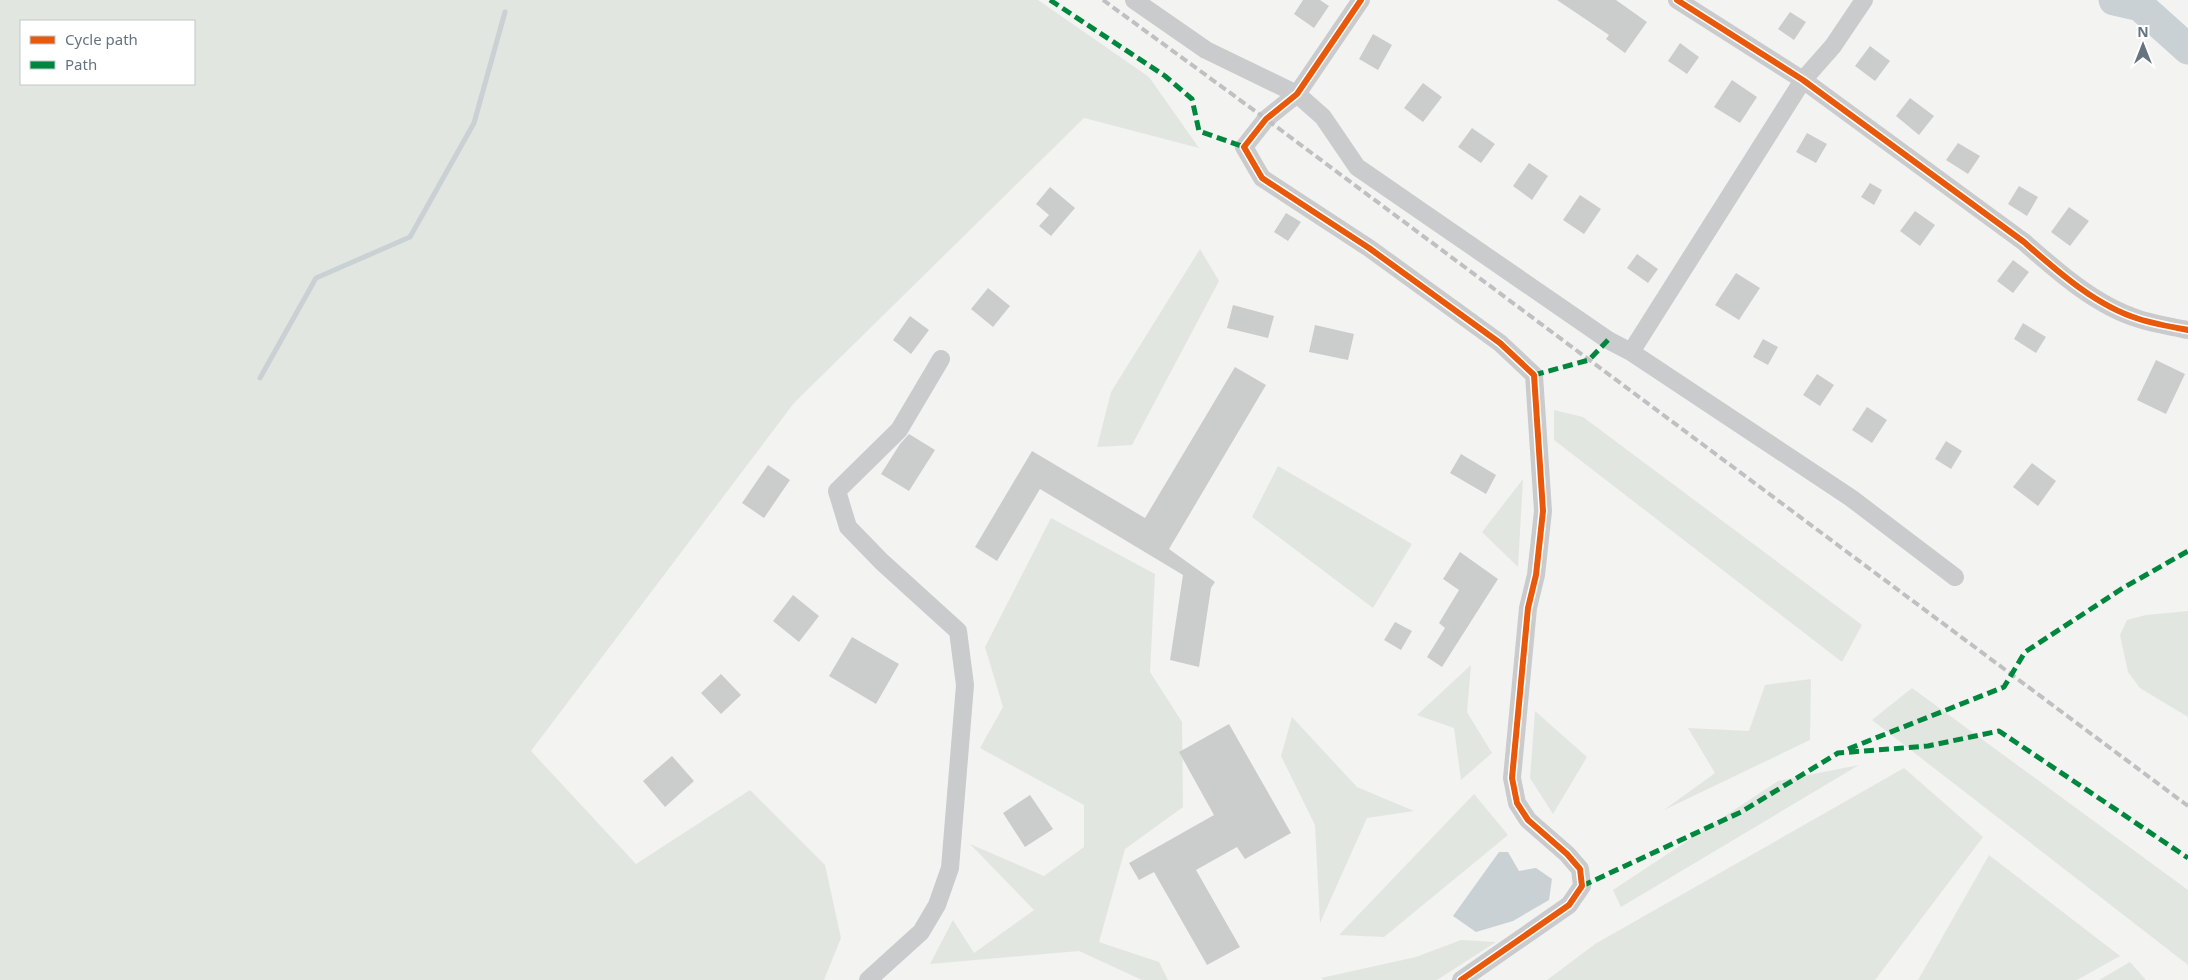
<svg xmlns="http://www.w3.org/2000/svg" width="2188" height="980" font-family="'Noto Sans',sans-serif">
<style>
.green{fill:#e2e6e0;fill-rule:evenodd}
.water{fill:#c9d1d4}
.lines{fill:none;stroke-linecap:round;stroke-linejoin:round}
.stream{stroke:#c9d1d4;stroke-width:5}
.river{stroke:#c9d1d4;stroke-width:31}
.building{fill:#cbcdcd}
.minor{stroke:#c9cbcc;stroke-width:18}
.rail{stroke:#bfc0c1;stroke-width:4;stroke-dasharray:8 4;stroke-linecap:butt}
.quiet{stroke:#00873e;stroke-width:5;stroke-dasharray:10 5;stroke-linecap:butt}
.cycleway-casing{stroke:#fff;stroke-width:9}
.cycleway{stroke:#e8590c;stroke-width:6}
</style>
<rect width="100%" height="100%" fill="#f3f3f2"/>
<path class="green" d="M0,0H1038L1149,77L1199,148L1084,118L794,403L531,751L636,864L750,790L825,865L841,938L824,980H0ZM21,21H194V84H21Z
M1200,249L1219,281L1132,445L1097,447L1111,392Z
M1554,410L1583,417L1862,625L1842,662L1554,440Z
M1278,466L1412,544L1373,608L1252,517Z
M1523,479L1518,567L1482,532Z
M1051,518L1155,574L1150,672L1182,722L1183,807L1125,849L1099,942L1159,962L1168,980H1142L1079,951L930,964L953,920L974,953L1034,910L970,844L1044,876L1084,847V805L980,748L1003,707L985,647Z
M2188,611V717L2140,688L2128,672L2120,635L2127,620L2146,615Z
M1471,665L1467,712L1492,753L1461,780L1454,728L1417,715Z
M1811,679L1810,740L1664,810L1715,773L1688,728L1749,731L1765,685Z
M1912,688L2188,890V965L1872,720Z
M1535,711L1587,757L1553,814L1530,778Z
M1292,717L1357,787L1414,811L1367,818L1320,923L1315,825L1281,756Z
M1859,765L1621,907L1613,890L1778,781Z
M1904,768L1983,837L1875,980H1547L1595,944Z
M1474,794L1508,835L1384,937L1339,935Z
M1989,855L2120,956L2077,980H1918Z
M1461,940L1496,942L1437,980H1323L1321,978L1416,957Z
M2130,962L2146,980H2099Z"/>
<path class="water" d="M1499,852H1508L1519,871L1536,868L1552,879L1549,900L1513,921L1476,932L1453,916Z"/>
<g class="lines">
<path class="stream" d="M260,378L316,278L410,237L474,123L505,12"/>
<path class="river" d="M2114,0L2140,6L2188,49"/>
</g>
<path class="building" d="M1303,0H1320L1329,6L1314,28L1294,14Z
M1557,0H1616L1647,22L1625,53L1606,39L1609,35Z
M1790,12L1806,22L1794,40L1778,29Z
M1373,34L1392,45L1378,70L1359,59Z
M1680,43L1699,57L1687,74L1668,61Z
M1870,46L1890,61L1875,81L1855,66Z
M1732,80L1757,97L1740,123L1714,107Z
M1423,83L1442,97L1423,122L1404,108Z
M1910,98L1934,116L1919,135L1896,116Z
M1472,128L1495,144L1481,163L1458,147Z
M1807,133L1827,144L1816,163L1796,152Z
M1958,143L1980,156L1968,174L1946,160Z
M1529,163L1548,176L1532,200L1513,186Z
M1870,183L1882,190L1874,205L1861,197Z
M2019,186L2038,197L2027,216L2008,204Z
M1050,187L1075,208L1051,236L1039,226L1049,215L1036,204Z
M1580,195L1601,209L1584,234L1563,220Z
M2069,207L2089,221L2070,246L2051,232Z
M1915,211L1935,225L1920,246L1900,231Z
M1286,213L1301,222L1288,241L1274,232Z
M1637,254L1658,269L1648,283L1627,268Z
M2013,260L2029,272L2013,293L1997,281Z
M1736,273L1760,288L1739,320L1715,305Z
M988,288L1010,306L993,327L971,309Z
M1233,305L1274,316L1268,338L1227,328Z
M910,316L929,330L911,354L893,340Z
M2023,323L2046,337L2036,353L2014,339Z
M1315,325L1354,334L1348,360L1309,352Z
M1763,339L1778,347L1768,365L1753,357Z
M2156,360L2185,374L2166,414L2137,400Z
M1235,367L1266,385L1169,549L1215,582L1211,588L1199,667L1170,660L1183,575L1040,489L997,561L975,547L1032,451L1145,518Z
M1817,374L1834,385L1820,406L1803,395Z
M1867,407L1887,420L1872,443L1852,430Z
M909,434L935,450L909,491L881,474L900,444Z
M1946,441L1962,451L1951,469L1935,459Z
M1461,454L1496,475L1486,494L1450,473Z
M2032,463L2056,481L2038,506L2013,487Z
M768,465L790,480L764,518L742,503Z
M1460,552L1498,579L1442,667L1427,657L1445,628L1439,623L1459,590L1443,579Z
M793,595L819,616L799,642L773,621Z
M1395,622L1412,631L1401,650L1384,640Z
M852,637L899,664L876,704L829,676Z
M721,674L741,695L721,714L701,693Z
M1229,724L1291,833L1245,859L1237,847L1196,870L1240,947L1207,965L1154,872L1139,880L1129,863L1214,815L1179,752Z
M672,756L694,781L665,807L643,781Z
M1030,795L1053,829L1025,847L1003,813Z"/>
<g class="lines">
<path class="minor" d="M1134,0L1206,50L1297,94L1323,117L1357,167L1608,340L1631,352L1851,498L1955,577
M1361,0L1297,94L1266,119L1244,147L1262,178L1369,248L1500,343L1534,375L1543,511L1536,575L1528,608L1512,778L1517,803L1528,820L1567,854L1580,869L1582,886L1569,905L1461,980
M1677,0L1803,80L2024,242C2057,271 2096,306 2139,319C2155,324 2172,327 2188,330
M1631,352L1803,80L1833,46L1864,0
M868,980L921,932L937,905L950,868L965,685L958,631L882,562L848,527L837,491L899,430L941,359"/>
<path class="rail" d="M1103,0L1266,119L2188,806"/>
<path class="quiet" d="M1050,0L1165,76L1192,99L1199,131L1244,147
M1534,375L1589,360L1608,340
M1848,749L2004,687L2025,652L2123,588L2188,551
M1582,886L1741,812L1838,753L1928,746L1999,731L2188,858"/>
<g class="cycleway-casing">
<path id="cycleway" d="M1361,0L1297,94L1266,119L1244,147L1262,178L1369,248L1500,343L1534,375L1543,511L1536,575L1528,608L1512,778L1517,803L1528,820L1567,854L1580,869L1582,886L1569,905L1461,980
M1677,0L1803,80L2024,242C2057,271 2096,306 2139,319C2155,324 2172,327 2188,330"/>
</g>
<use href="#cycleway" class="cycleway"/>
</g>
<rect x="20" y="20" width="175" height="65" fill="#ffffff" stroke="#c1c7cc"/>
<rect x="30" y="36" width="25" height="8" fill="#e8590c" stroke="#c1c7cc"/>
<text x="65" y="45" font-size="15" fill="#657480">Cycle path</text>
<rect x="30" y="61" width="25" height="8" fill="#00873e" stroke="#c1c7cc"/>
<text x="65" y="70" font-size="15" fill="#657480">Path</text>
<g transform="translate(2143 45)" stroke="#ffffff" stroke-width="4" paint-order="stroke">
<path d="M0-4L9 19L0 12L-9 19Z" fill="#657480"/>
<text y="-8" font-size="14" font-weight="bold" text-anchor="middle" fill="#657480">N</text>
</g>
</svg>
